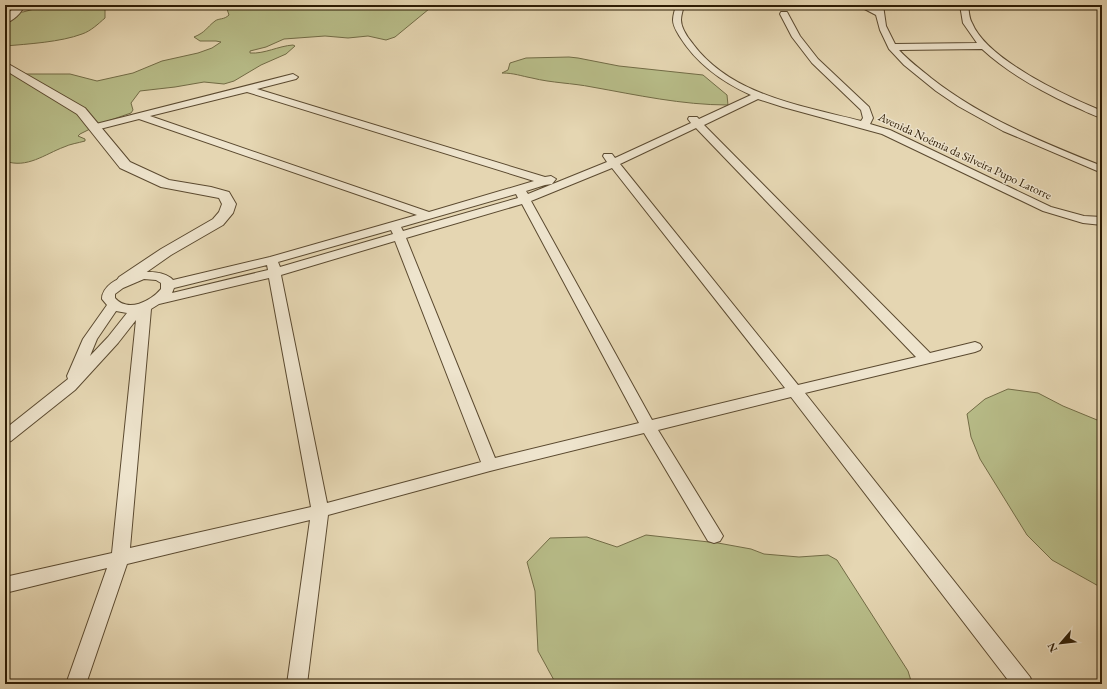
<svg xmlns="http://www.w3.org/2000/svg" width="1107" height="689" font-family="'EB Garamond',serif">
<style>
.green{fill:#b8bd89;stroke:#726c46}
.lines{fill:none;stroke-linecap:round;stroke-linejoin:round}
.minor-casing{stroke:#5b4a30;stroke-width:2}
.tertiary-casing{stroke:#5b4a30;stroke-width:2}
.minor{fill:#eee4cd;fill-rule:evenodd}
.tertiary{fill:#eee4cd;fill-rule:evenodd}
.labels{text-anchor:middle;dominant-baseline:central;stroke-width:3;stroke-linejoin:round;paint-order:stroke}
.far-street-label{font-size:12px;fill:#2d1c04;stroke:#eee4cd}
</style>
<rect width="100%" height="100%" fill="#e5d6b2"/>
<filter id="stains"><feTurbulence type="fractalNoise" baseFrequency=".005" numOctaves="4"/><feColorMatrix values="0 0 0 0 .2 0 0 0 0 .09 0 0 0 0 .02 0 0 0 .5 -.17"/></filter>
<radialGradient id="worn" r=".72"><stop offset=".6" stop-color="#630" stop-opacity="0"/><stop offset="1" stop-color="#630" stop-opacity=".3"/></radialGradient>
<path class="green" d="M14,5H34L19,10V12H23L49,5H111L105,8V18C98,24 91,31 82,34C61,42 28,44 5,46V23L9,17L5,13Z
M238,5H429V9L395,37L386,40L368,36L348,38L325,36L284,39L266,47L250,51V53C265,54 278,46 293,45L295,46L286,54L261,65L234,81L224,84L204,82L175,87L140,91L131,103L133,110L131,113L102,123L80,134L78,136L85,139V141C78,143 70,144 64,147C45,154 27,169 5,161V68L15,74H70L97,81L133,73L162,61L198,53L212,48L221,42L216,41H200L194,37C206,32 206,28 215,21C219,18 224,20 229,15L227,9Z
M569,57L578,58L619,66L703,75L727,95L728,105C682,105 637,95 592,87C572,83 552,83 532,78C521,76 514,73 502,73L508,70L510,63L526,58Z
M1008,389L1038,393L1063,406L1102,422V588L1052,560L1027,535L980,459L971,437L967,414L985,399Z
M646,535L718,543L751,549L764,554L799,557L828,555L837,560L908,671L912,684H561L555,682L538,651L535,591L527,562L550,538L587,537L617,547Z"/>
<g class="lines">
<g class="minor-casing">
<path id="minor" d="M676,5H684C683,10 681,15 681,20C681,28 688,38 693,44C732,96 803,106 861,121L863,118L861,110L812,63L792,37L780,14L781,12H787L800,36L818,59L869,107L873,118L870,124L890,130L1051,207L1084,216L1102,217V225L1083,223L1043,211L882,134L783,107L758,99L704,125L930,353L975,342L980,344L982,347L980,350L975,352L805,393L1030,677L1033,684H1011L791,397L658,430L720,531L723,536L720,541L714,543L708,541L644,433L490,471L328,515L307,684H287L310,520L127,564L86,684H66L107,568L5,593V577L112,553L136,320L118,343L75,390L11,441L5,443V429L68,379L67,376L83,339L107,305L102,299C102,275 158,263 173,280L270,257L417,215L139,119L96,130L91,127L92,125L293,74L298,77L296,79L257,89L545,177L551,176L556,179L552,184L545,185L526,191L528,194L607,162L603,156L604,154H612L615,158L691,123L688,119L689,117H697L699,119L751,95C722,82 697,64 680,37C677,32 673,26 673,20C673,15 675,10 676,5ZM247,92L534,181L429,212L150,116ZM696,128L916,357L798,385L620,164ZM612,168L785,388L652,420L531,201ZM516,194L518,198L403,231L401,227ZM522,204L639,423L495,458L406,238ZM391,230L393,234L280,267L278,262ZM395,241L481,462L327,503L281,275ZM267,265L268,270L172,293L174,288ZM269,278L311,507L130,548L151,309L159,304ZM144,279L156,280L161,283V289C151,301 128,313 115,298V294L123,288ZM116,311L127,313L108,337L90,356L97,339Z
M857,5H867L876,9L875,5H883L886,26L895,44L977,43L963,23L960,5H968C969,11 969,18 972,23C987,60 1066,96 1102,111V118C1091,115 1081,109 1071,105C1039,90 1008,73 982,49L899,50C908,60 920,69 931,78C982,118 1042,142 1102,166V173L1003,131L958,106L936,91L904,65L889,49L880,30L876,15Z"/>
</g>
<g class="tertiary-casing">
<path id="tertiary" d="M14,5H24C22,13 13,21 5,23V15L13,9Z
M5,62L85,108L130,162L169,180L211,187L229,192L236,204L233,213L223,225L171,255L131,283L125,285L119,283L117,280L119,277L161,249L213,219L219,212L222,204L219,198L161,187L120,168L77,114L5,70Z"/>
</g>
<use href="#minor" class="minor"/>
<use href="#tertiary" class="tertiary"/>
</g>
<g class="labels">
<g class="far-street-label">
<text transform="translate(965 156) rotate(25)">Avenida Noêmia da Silveira Pupo Latorre</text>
</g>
</g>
<rect width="1107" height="689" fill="none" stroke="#e5d6b2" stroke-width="20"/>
<rect x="6" y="6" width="1095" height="677" fill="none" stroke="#2d1c04" stroke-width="2"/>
<rect x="10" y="10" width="1087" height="669" fill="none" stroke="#2d1c04"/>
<g transform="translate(1061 643) rotate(242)" stroke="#eee4cd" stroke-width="3" paint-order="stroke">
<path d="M0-3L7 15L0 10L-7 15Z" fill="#2d1c04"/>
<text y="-6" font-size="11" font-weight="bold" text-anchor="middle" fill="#2d1c04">N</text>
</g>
<rect width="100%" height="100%" filter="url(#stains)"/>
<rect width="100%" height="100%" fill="url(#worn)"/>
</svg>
